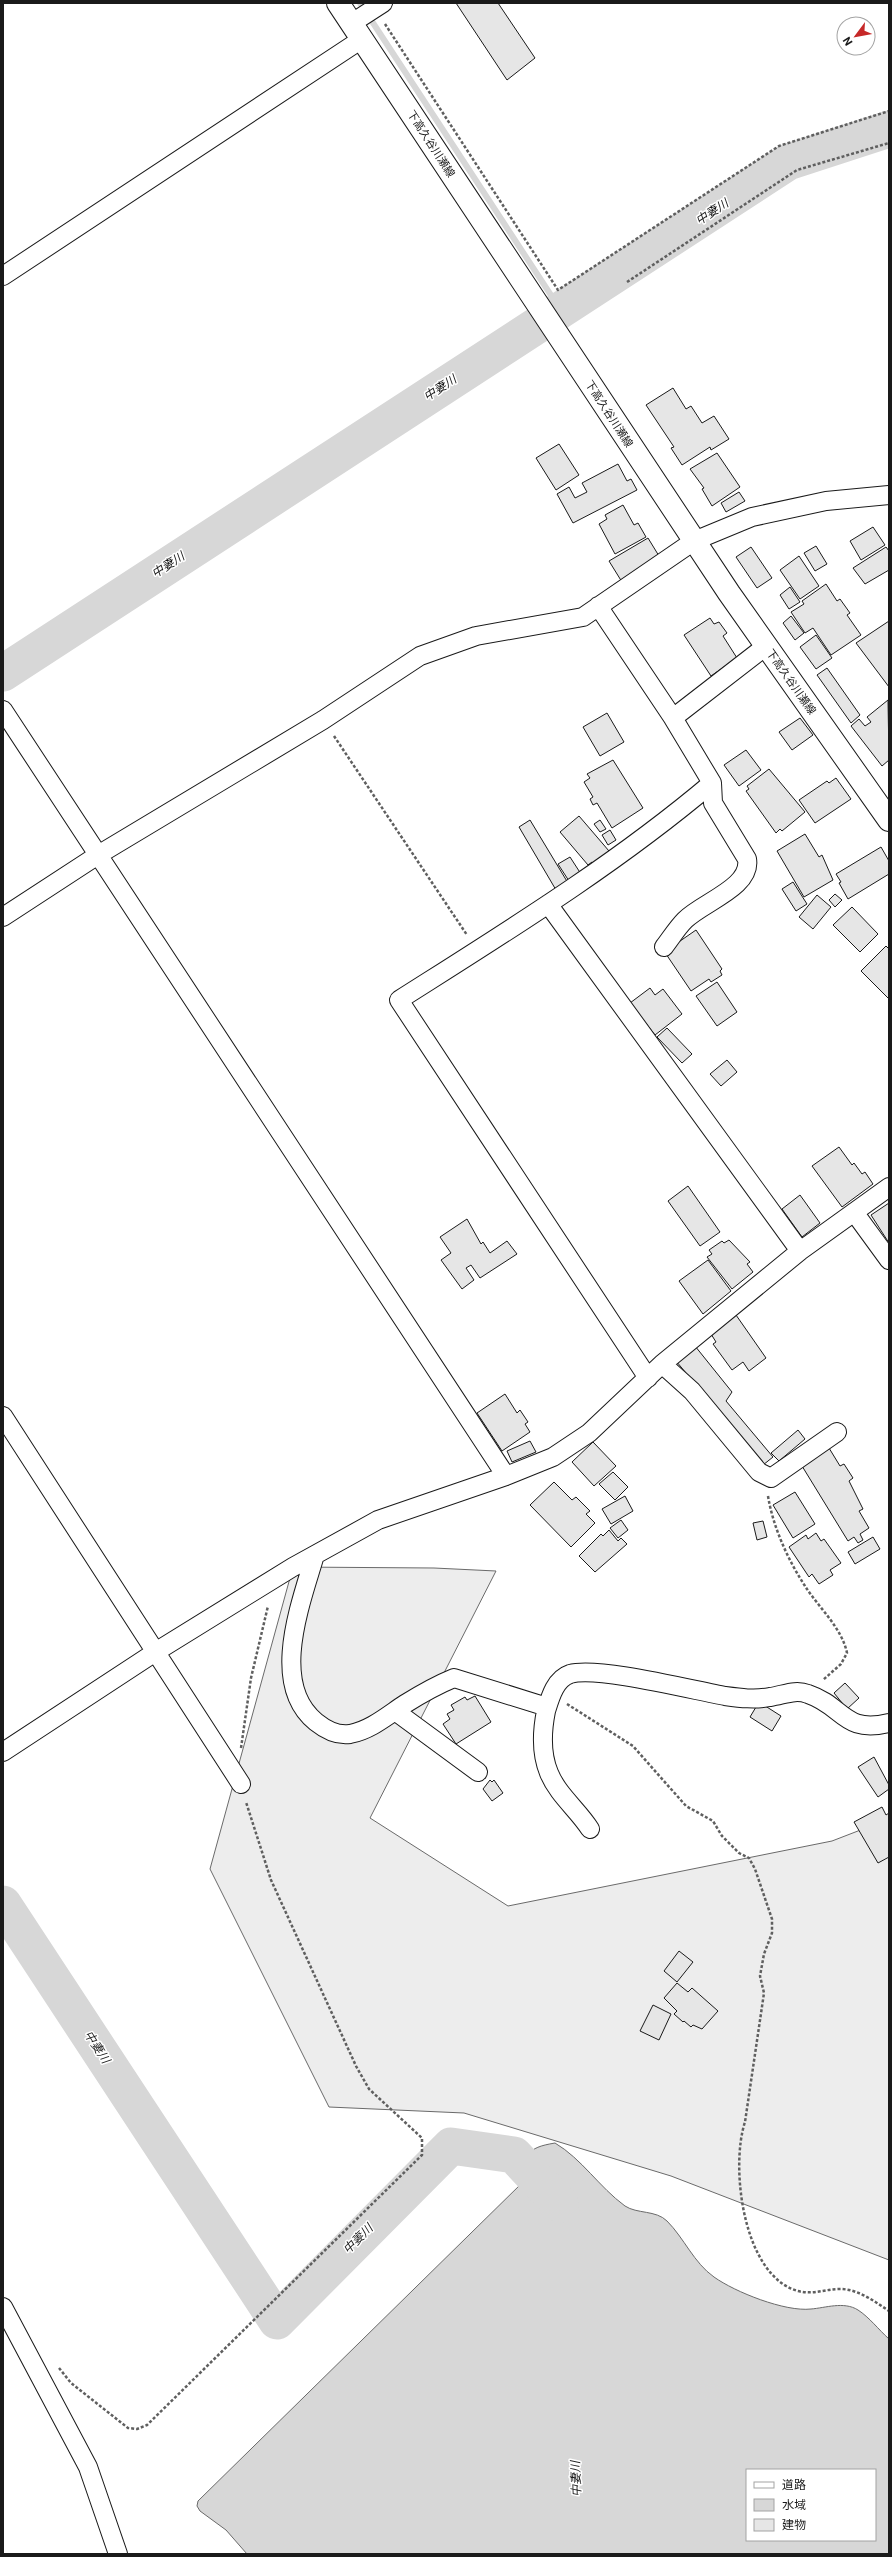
<svg xmlns="http://www.w3.org/2000/svg" width="892" height="2557" font-family="Roboto,'Noto Sans JP',sans-serif">
<style>
.built{fill:#ededed;stroke:#6a6a6a}
.water{fill:#d7d7d7;stroke:#6a6a6a;fill-rule:evenodd}
.lines{fill:none;stroke-linecap:round;stroke-linejoin:round}
.stream{stroke:#d7d7d7;stroke-width:6}
.river{stroke:#d7d7d7;stroke-width:37}
.building{fill:#e6e6e6;stroke:#1a1a1a}
.minor-casing{stroke:#1a1a1a;stroke-width:20}
.secondary-casing{stroke:#1a1a1a;stroke-width:24}
.path{stroke:#5f5f5f;stroke-width:2.5;stroke-dasharray:3 2;stroke-linecap:butt}
.minor{stroke:#fff;stroke-width:18}
.secondary{stroke:#fff;stroke-width:22}
.labels{text-anchor:middle;dominant-baseline:central;stroke-width:3;stroke-linejoin:round;paint-order:stroke}
.street-label{font-size:11px;fill:#1a1a1a;stroke:#fff}
.water-label{font-size:12px;font-style:italic;fill:#1a1a1a;stroke:#fff}
</style>
<rect width="100%" height="100%" fill="#fff"/>
<path class="built" d="M293,1567L434,1568L496,1571L370,1818L508,1906L832,1841L889,1819V2260L671,2176L464,2113L329,2107L210,1869Z"/>
<path class="water" d="M555,2143C582,2159 599,2187 625,2206C637,2214 656,2210 667,2221C684,2238 694,2263 714,2277C735,2292 785,2312 811,2309C825,2308 844,2301 858,2310C869,2317 879,2330 889,2339V2554H247L226,2530L200,2511L197,2506L198,2501L523,2182C527,2154 525,2148 555,2143ZM747,2470H875V2540H747Z"/>
<g class="lines">
<path class="stream" d="M360,3L560,309"/>
<path class="river" d="M3,673L788,162L889,129
M3,1904L277,2321L451,2146L514,2155L560,2204"/>
</g>
<path class="building" d="M456,3H498L535,58L507,80Z
M673,388L686,409L691,406L702,423L714,416L729,439L711,450L710,447L682,465L671,448L674,447L646,405Z
M559,444L579,475L556,490L536,458Z
M717,453L740,487L712,506L702,489L704,488L690,469Z
M618,464L627,481L631,479L637,490L573,523L557,494L569,487L575,498L587,492L582,483Z
M739,492L745,501L726,512L721,503Z
M623,505L634,525L638,523L646,537L615,554L599,524L607,519L605,515Z
M873,527L885,545L861,560L850,541Z
M648,538L659,556L622,582L609,561Z
M816,546L827,564L815,571L804,553Z
M751,547L772,578L757,588L736,557Z
M886,547L889,551V570L865,584L853,568Z
M799,556L819,586L800,599L780,570Z
M826,584L837,601L840,599L850,613L847,615L861,635L831,655L813,628L805,633L791,612L804,604L802,601Z
M790,587L800,602L789,609L780,595Z
M791,616L804,633L795,640L783,623Z
M710,618L714,624L719,622L727,633L723,636L737,658L711,676L684,635Z
M889,621V687L856,643Z
M816,635L832,658L816,669L800,647Z
M827,668L860,715L851,723L817,675Z
M888,700L889,760L882,766L851,726L859,719L865,726L871,722L867,717Z
M607,713L624,742L600,756L583,727Z
M800,718L813,735L792,750L779,732Z
M746,750L761,770L739,786L724,765Z
M613,760L643,808L612,828L597,803L593,805L590,799L593,797L584,782L590,778L587,774Z
M769,769L805,812L782,831L780,829L776,833L746,791L749,789L747,786Z
M836,778L851,799L815,823L799,800L827,781L829,783Z
M579,816L609,851L594,864L592,862L588,865L560,832Z
M530,820L568,883L556,890L519,827Z
M600,820L606,829L600,832L594,824Z
M610,830L616,840L608,845L602,835Z
M805,834L819,857L822,855L833,880L804,897L777,851Z
M881,847L889,861V874L848,899L839,883L841,882L836,874Z
M570,857L581,874L569,881L558,864Z
M793,882L807,904L796,911L782,889Z
M835,894L842,900L835,907L829,900Z
M817,895L831,907L813,929L799,917Z
M852,907L878,934L860,952L833,925Z
M696,930L722,969L720,971L722,975L711,982L709,979L691,991L666,954L670,948Z
M886,946L889,949V999L861,971Z
M717,982L737,1012L717,1026L696,996Z
M650,988L655,995L663,989L682,1014L655,1035L630,1003Z
M667,1028L692,1054L682,1063L657,1037Z
M727,1060L737,1072L721,1086L710,1074Z
M839,1147L852,1165L854,1163L862,1174L865,1172L873,1184L842,1207L812,1166Z
M688,1186L720,1232L700,1246L668,1201Z
M800,1195L820,1223L802,1237L782,1209Z
M889,1203V1243L871,1215Z
M467,1219L481,1244L483,1242L490,1253L507,1241L517,1254L480,1278L471,1265L466,1268L474,1280L462,1289L441,1260L451,1253L440,1237Z
M729,1240L750,1262L747,1264L753,1272L732,1289L707,1257L712,1254L709,1250L722,1241L724,1243Z
M708,1260L731,1291L703,1314L679,1281Z
M736,1315L766,1358L749,1371L743,1362L732,1370L713,1344L716,1342L711,1334Z
M695,1346L732,1392L726,1401L773,1457L763,1465L676,1361Z
M505,1394L517,1413L520,1410L528,1422L525,1424L530,1432L502,1451L477,1413Z
M798,1430L805,1439L779,1461L771,1453Z
M530,1441L536,1452L512,1462L507,1451Z
M593,1442L616,1466L594,1486L572,1462Z
M829,1448L840,1466L844,1464L853,1478L849,1481L863,1509L859,1511L869,1528L860,1534L863,1540L858,1543L854,1537L848,1541L802,1466Z
M613,1472L628,1487L615,1500L599,1484Z
M554,1482L572,1500L576,1497L590,1511L586,1514L595,1523L571,1547L530,1505Z
M795,1492L815,1524L793,1538L773,1505Z
M625,1496L633,1511L611,1524L602,1509Z
M621,1520L628,1530L618,1538L610,1528Z
M763,1521L767,1537L757,1540L753,1523Z
M609,1530L618,1541L621,1538L627,1544L595,1572L579,1556L601,1534L603,1536Z
M816,1533L821,1541L824,1539L841,1563L830,1570L833,1575L819,1584L812,1574L809,1577L789,1547L806,1535L808,1539Z
M873,1537L880,1549L855,1564L848,1552Z
M845,1683L859,1698L847,1709L834,1693Z
M475,1696L491,1722L456,1744L443,1724L450,1719L447,1714L454,1710L451,1705L465,1697L467,1700Z
M759,1702L781,1716L772,1731L750,1717Z
M874,1757L889,1785V1789L878,1797L858,1767Z
M490,1780L492,1782L494,1780L503,1793L492,1801L483,1789Z
M882,1807L886,1815L889,1813V1857L878,1863L854,1822Z
M679,1951L693,1962L677,1982L664,1971Z
M677,1983L688,1992L692,1988L718,2011L702,2029L693,2025L691,2027L684,2021L683,2022L674,2014L677,2011L664,1998Z
M653,2005L671,2014L659,2040L640,2031Z"/>
<g class="lines">
<g class="minor-casing">
<path id="minor" d="M352,23L383,3
M3,276L362,39
M598,606L673,718L712,783L713,803L747,859C752,887 703,902 685,920C677,928 671,938 664,947
M3,710L506,1476
M673,718L766,646
M548,904L800,1251
M3,917L98,855L323,720L420,656L476,636L583,617L694,541L752,517L826,501L889,495
M854,1212L889,1260
M662,1364L692,1391L759,1472L771,1478L837,1432
M648,1378L399,1000C506,932 615,865 712,783
M3,1416L241,1784
M315,1555C301,1603 269,1684 316,1722C326,1730 337,1736 350,1734C371,1730 388,1715 405,1704C421,1694 437,1685 454,1678L547,1707
M395,1711L478,1772
M3,1752L157,1651L293,1567L378,1520L506,1476L553,1457L589,1433L662,1364L800,1251L889,1187
M590,1829C578,1810 558,1795 549,1773C541,1754 542,1731 546,1711C550,1698 555,1679 570,1674C598,1666 692,1690 725,1696C740,1698 755,1700 770,1697C784,1695 795,1689 808,1694C844,1706 843,1734 889,1723
M3,2307L88,2467L118,2554"/>
</g>
<g class="secondary-casing">
<path id="secondary" d="M338,3L729,593L889,820"/>
</g>
<path class="path" d="M385,24L558,290L779,146L889,111
M627,282L797,170L889,143
M334,736L467,935
M768,1496C773,1527 788,1560 805,1586C819,1608 842,1628 847,1653L841,1664L823,1680
M567,1704L633,1746L686,1806L713,1821L722,1836L739,1853L749,1858L755,1869L772,1919V1933L764,1954L760,1976L764,1993L745,2122C730,2167 743,2276 798,2291C813,2295 825,2289 840,2289C858,2289 874,2301 889,2311
M241,1748L251,1678L268,1606
M59,2368L71,2383L128,2428L137,2429L147,2425L422,2155V2138L369,2089L356,2066L271,1880L246,1802"/>
<use href="#minor" class="minor"/>
<use href="#secondary" class="secondary"/>
</g>
<g class="labels">
<g class="street-label">
<text transform="translate(431 144) rotate(57)">下高久谷川瀬線</text>
<text transform="translate(609 414) rotate(57)">下高久谷川瀬線</text>
<text transform="translate(791 682) rotate(55)">下高久谷川瀬線</text>
</g>
<g class="water-label">
<text transform="translate(712 212) rotate(-33)">中妻川</text>
<text transform="translate(440 388) rotate(-33)">中妻川</text>
<text transform="translate(168 565) rotate(-33)">中妻川</text>
<text transform="translate(97 2047) rotate(57)">中妻川</text>
<text transform="translate(358 2239) rotate(-45)">中妻川</text>
<text transform="translate(576 2479) rotate(-92)">中妻川</text>
</g>
</g>
<rect width="892" height="2557" fill="none" stroke="#1a1a1a" stroke-width="8"/>
<rect x="746" y="2469" width="130" height="72" fill="#ffffff" stroke="#a3a3a3"/>
<rect x="754" y="2482" width="20" height="6" fill="#ffffff" stroke="#a3a3a3"/>
<text x="782" y="2489" font-size="12" fill="#1a1a1a">道路</text>
<rect x="754" y="2499" width="20" height="12" fill="#d7d7d7" stroke="#a3a3a3"/>
<text x="782" y="2509" font-size="12" fill="#1a1a1a">水域</text>
<rect x="754" y="2519" width="20" height="12" fill="#e6e6e6" stroke="#a3a3a3"/>
<text x="782" y="2529" font-size="12" fill="#1a1a1a">建物</text>
<g transform="translate(856 36) rotate(238)"><circle r="19" fill="#ffffff" stroke="#a3a3a3"/>
<path d="M0-3L7 15L0 10L-7 15Z" fill="#c62828"/>
<text y="-6" font-size="11" font-weight="bold" text-anchor="middle" fill="#1a1a1a">N</text>
</g>
</svg>
